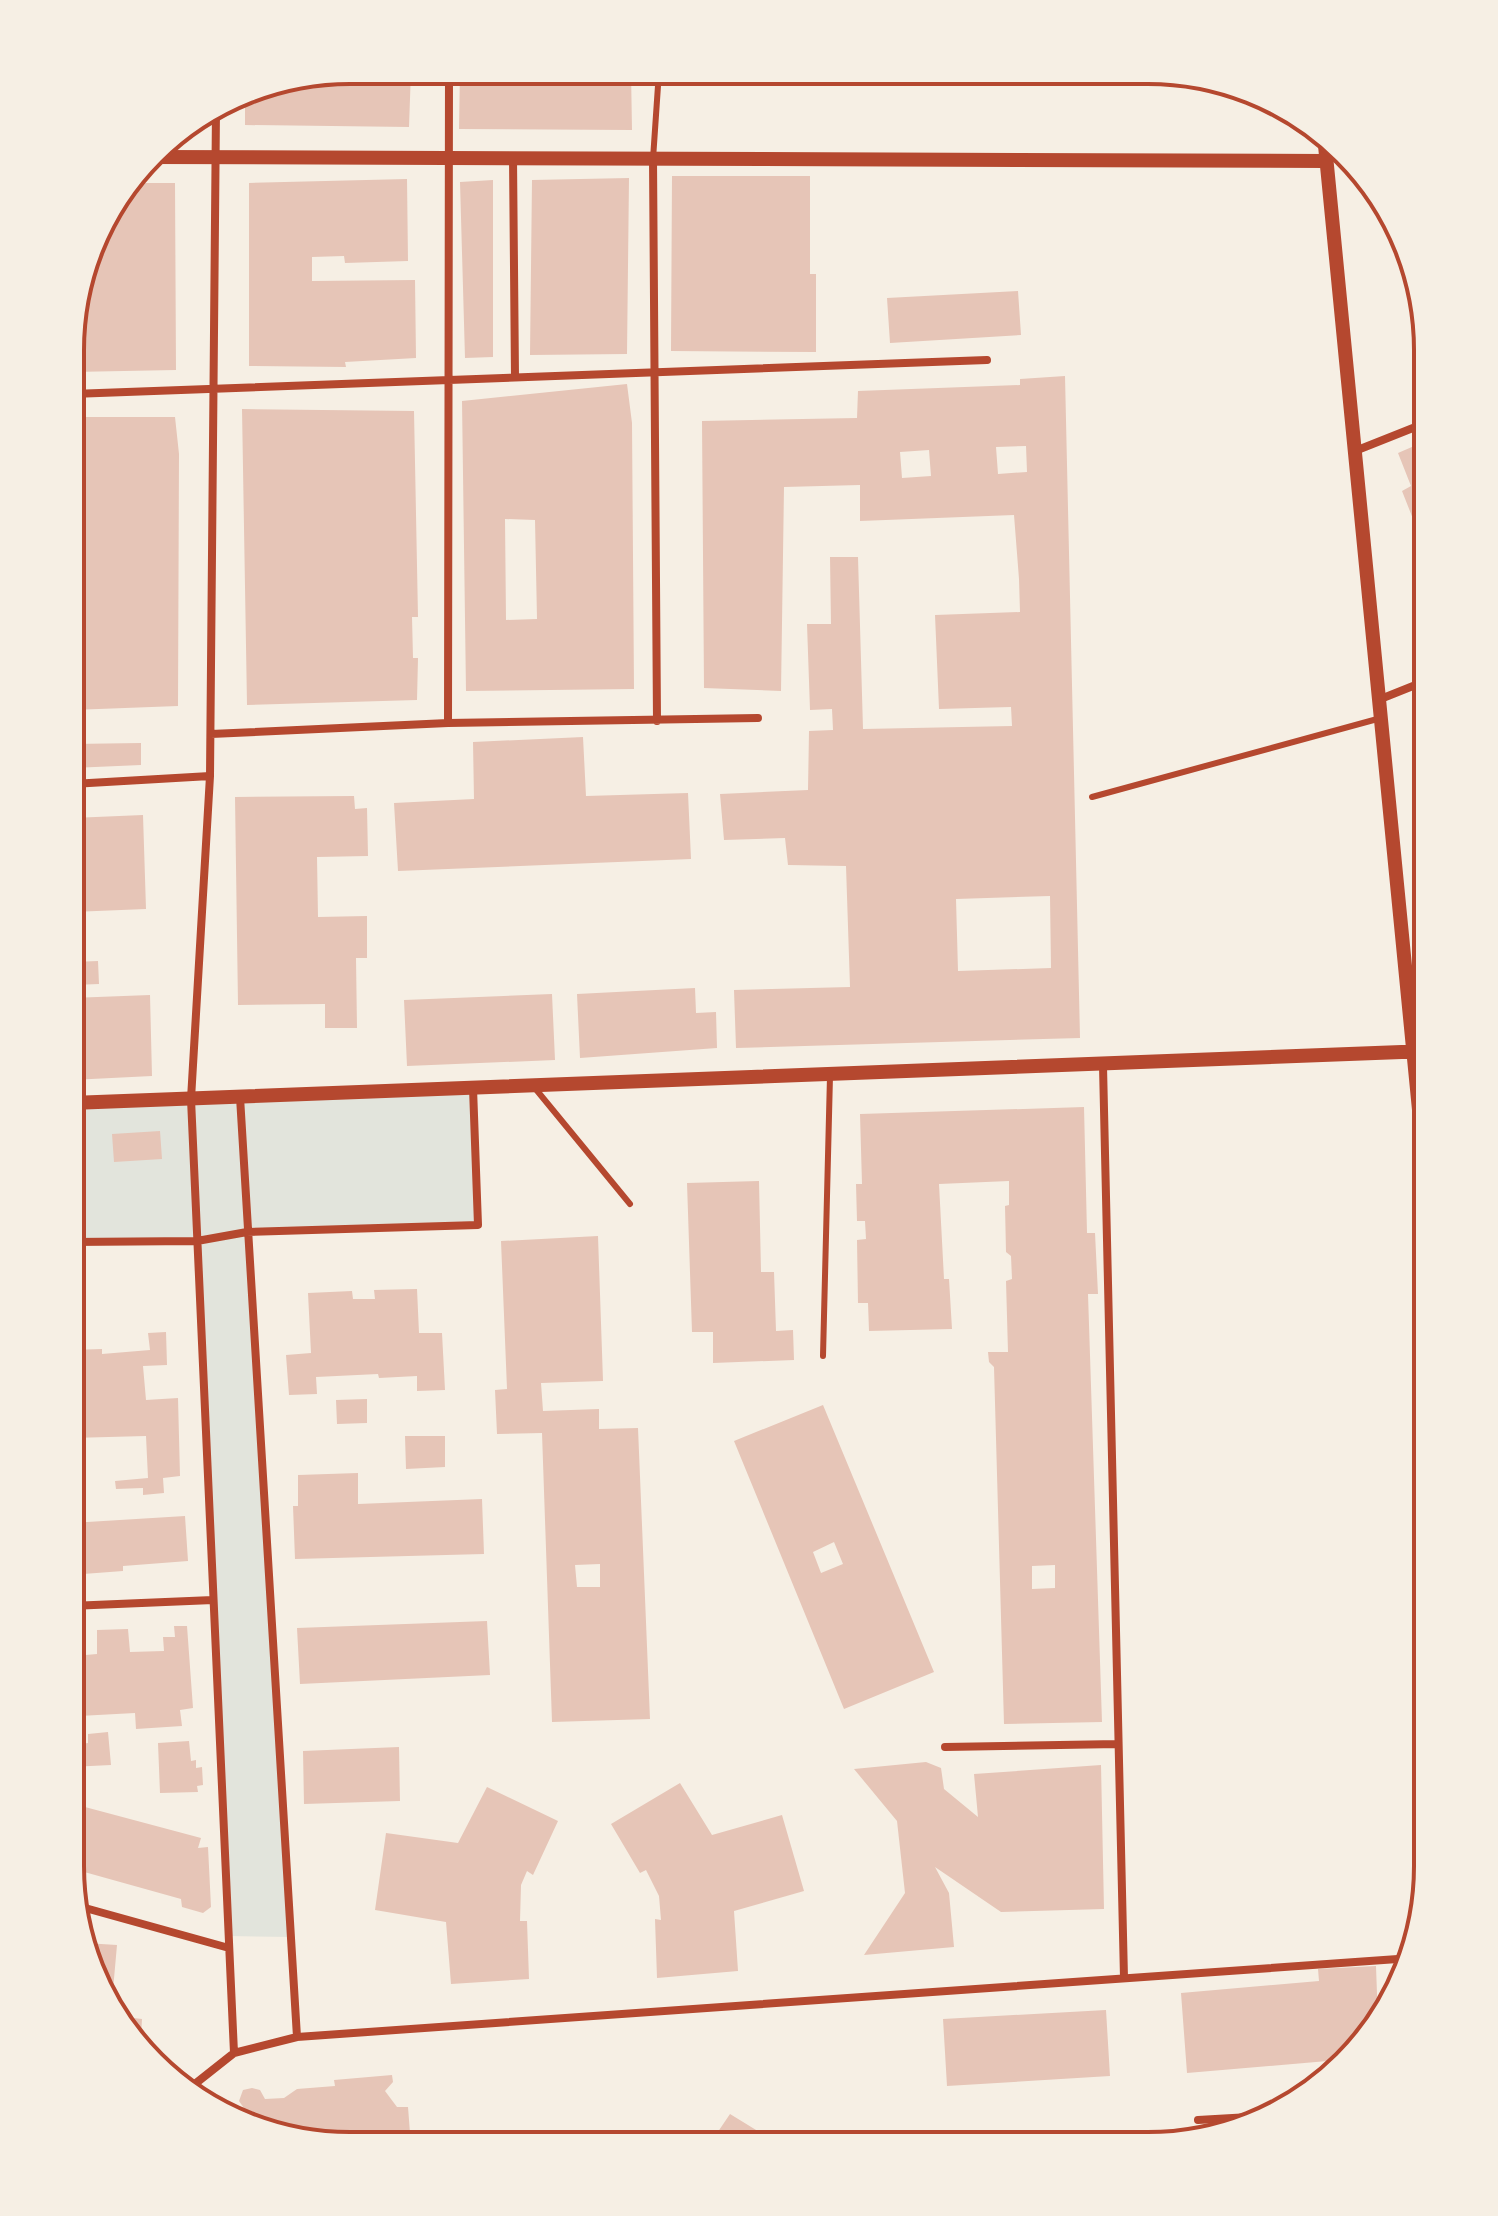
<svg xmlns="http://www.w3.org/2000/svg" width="1498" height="2216" font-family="'Source Sans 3',sans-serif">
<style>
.green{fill:#e2e4dc}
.building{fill:#e6c5b7;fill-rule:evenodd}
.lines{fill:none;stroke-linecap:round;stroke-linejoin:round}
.service{stroke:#b5482f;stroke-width:6}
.minor{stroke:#b5482f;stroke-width:8}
.tertiary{stroke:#b5482f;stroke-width:14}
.rim{fill:none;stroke:#b5482f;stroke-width:4}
</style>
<rect width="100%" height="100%" fill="#f6efe4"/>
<path class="green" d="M473,1088L478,1225L248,1232L291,1937L229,1936L197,1241L71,1243V1103Z"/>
<path class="building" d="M350,70H411L409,127L245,125V93L260,85Z
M460,70L631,71L632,130L459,129Z
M672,176H810V274H816V352L671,351Z
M629,178L627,354L530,355L532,180Z
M407,179L408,261L345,263L344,256L312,257V281L415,280L416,358L345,362L346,367L249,366V183Z
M493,180V357L465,358L460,182Z
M130,183H175L176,370L72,372V313L107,210Z
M1018,291L1021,335L890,343L887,298Z
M1065,376L1080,1038L736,1048L734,990L850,987L846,866L788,865L785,838L724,840L720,794L808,790L809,731L833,730L832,709L810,710L807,624H831L830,557H858L863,729L1012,726L1011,707L939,709L935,615L1020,612L1019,579L1014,515L860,521V485L784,487L781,691L704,688L702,421L857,418L858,391L1020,385V379ZM1026,446L1027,472L998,474L996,447ZM929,450L931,476L902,478L900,452ZM1050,896L1051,968L958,971L956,899Z
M627,384L632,423L634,689L466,691L462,401ZM505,519L535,520L537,619L506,620Z
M242,409L414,411L418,617H412L413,658H418L417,700L247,705Z
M72,417H175L179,454L178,706L72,710Z
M1428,440V557L1402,491L1411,486L1398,453Z
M583,737L586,796L688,793L691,859L398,871L394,803L474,799L473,742Z
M141,743V765L72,768V744Z
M354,796L355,809L367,808L368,856L317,857L318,917L367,916V958H356L357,1028H325V1004L238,1005L235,797Z
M143,815L146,909L72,912V818Z
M1428,909V1035L1420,1036L1412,967L1422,964L1417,910Z
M98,961L99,984L74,985L73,962Z
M695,988L696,1013L716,1012L717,1048L580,1058L577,994Z
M552,994L555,1060L407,1066L404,1000Z
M150,995L152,1076L71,1080V998Z
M1084,1107L1087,1233H1095L1098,1294H1088L1102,1722L1004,1724L994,1367L989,1362L988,1352H1008L1006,1281L1012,1279L1011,1256L1006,1252L1005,1206L1009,1205V1181L939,1184L944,1279H949L952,1329L869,1331L868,1303H858L857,1240L866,1239L865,1221H857L856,1184H862L860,1114ZM1055,1565V1588L1032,1589V1566Z
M160,1131L162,1159L114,1162L112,1134Z
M759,1181L761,1272H774L776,1331L793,1330L794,1360L713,1363V1332H692L687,1183Z
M598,1236L603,1381L541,1383L543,1411L599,1409V1429L638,1428L650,1719L552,1722L542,1433L497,1434L495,1390L507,1389L501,1241ZM600,1564V1587H577L575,1565Z
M417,1289L419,1333H442L445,1390L417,1391V1376L379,1378L378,1374L316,1377L317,1394L289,1395L286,1355L311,1353L308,1293L352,1291L353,1299H375L374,1290Z
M166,1332L167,1365L143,1366L146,1400L178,1398L180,1476L163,1478L164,1493L143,1495V1488L116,1489L115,1481L148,1478L146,1436L71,1438V1350L102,1349V1354L150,1350L148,1333Z
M367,1399V1423L337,1424L336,1400Z
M823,1405L934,1672L844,1709L734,1441ZM834,1542L843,1564L821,1573L813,1552Z
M405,1436H445V1467L406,1469Z
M358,1473V1504L482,1499L484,1554L295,1559L293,1506H298V1475Z
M185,1516L188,1561L123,1566V1571L70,1575L71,1523Z
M487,1621L490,1675L300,1684L297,1628Z
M174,1626H187L193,1708L180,1710L182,1726L136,1729L135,1713L79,1716V1729H70V1641L74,1656L97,1654V1630L128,1629L130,1652L164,1651L163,1637H175Z
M108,1732L111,1765L70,1767V1749H81V1744L88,1743V1734Z
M189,1741L191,1761L196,1760V1768L202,1767L203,1785L197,1786L198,1792L160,1793L158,1743Z
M399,1747L400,1801L304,1804L303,1751Z
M926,1762L941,1768L944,1789L978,1817L974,1774L1101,1765L1104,1909L1001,1912L935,1867L949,1893L954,1947L864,1955L905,1893L897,1821L854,1769Z
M680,1783L712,1835L782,1815L804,1891L734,1911L738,1971L657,1978L655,1919L661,1920L659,1896L646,1870L640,1873L611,1824Z
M487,1787L558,1821L533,1875L527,1871L521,1885L520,1921H527L529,1979L451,1984L446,1922L375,1910L386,1833L458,1843Z
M70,1803L201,1838L198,1848L208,1847L211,1907L203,1913L182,1907L181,1899L70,1868Z
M85,1943L117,1945L112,2001L91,1974Z
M1376,1966L1378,2022L1370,2036L1339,2060L1187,2073L1181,1993L1319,1981L1318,1969Z
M1106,2010L1110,2076L947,2086L943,2019Z
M125,2017L142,2019L141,2037Z
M392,2075L393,2082L385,2091L397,2107H408L410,2133L407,2144H314L250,2117L239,2101L243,2090L252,2088L260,2090L265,2099L284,2098L297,2089L335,2086L334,2080Z
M730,2114L761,2133L754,2145H709Z
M1184,2128L1185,2139L1152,2145L1150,2132Z"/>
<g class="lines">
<path class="service" d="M653,159L659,71
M1092,797L1381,718
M534,1087L630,1204
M823,1356L830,1076"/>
<path class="minor" d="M216,110L210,776L191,1099L234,2053
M513,158L515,376
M653,159L657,721
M72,394L987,360
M1355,451L1428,422
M1378,700L1428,680
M448,723L449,70
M211,734L448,723L758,718
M72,784L210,776
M1103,1066L1124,1978
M240,1097L297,2037
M71,1242L197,1241L247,1232L478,1225L473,1088
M70,1606L213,1600
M945,1747L1118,1744
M78,1906L229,1948
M186,2091L234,2053L297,2037L1412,1958
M1198,2120L1267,2116"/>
<path class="tertiary" d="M1324,135L1428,1202
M151,157L1326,161
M71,1103L1428,1051"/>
</g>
<path d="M0 0H1498V2216H0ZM350 84H1148A266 266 0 0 1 1414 350V1866A266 266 0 0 1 1148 2132H350A266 266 0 0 1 84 1866V350A266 266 0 0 1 350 84Z" fill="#f6efe4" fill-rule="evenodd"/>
<path class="rim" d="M350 84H1148A266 266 0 0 1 1414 350V1866A266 266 0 0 1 1148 2132H350A266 266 0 0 1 84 1866V350A266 266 0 0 1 350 84Z"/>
</svg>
